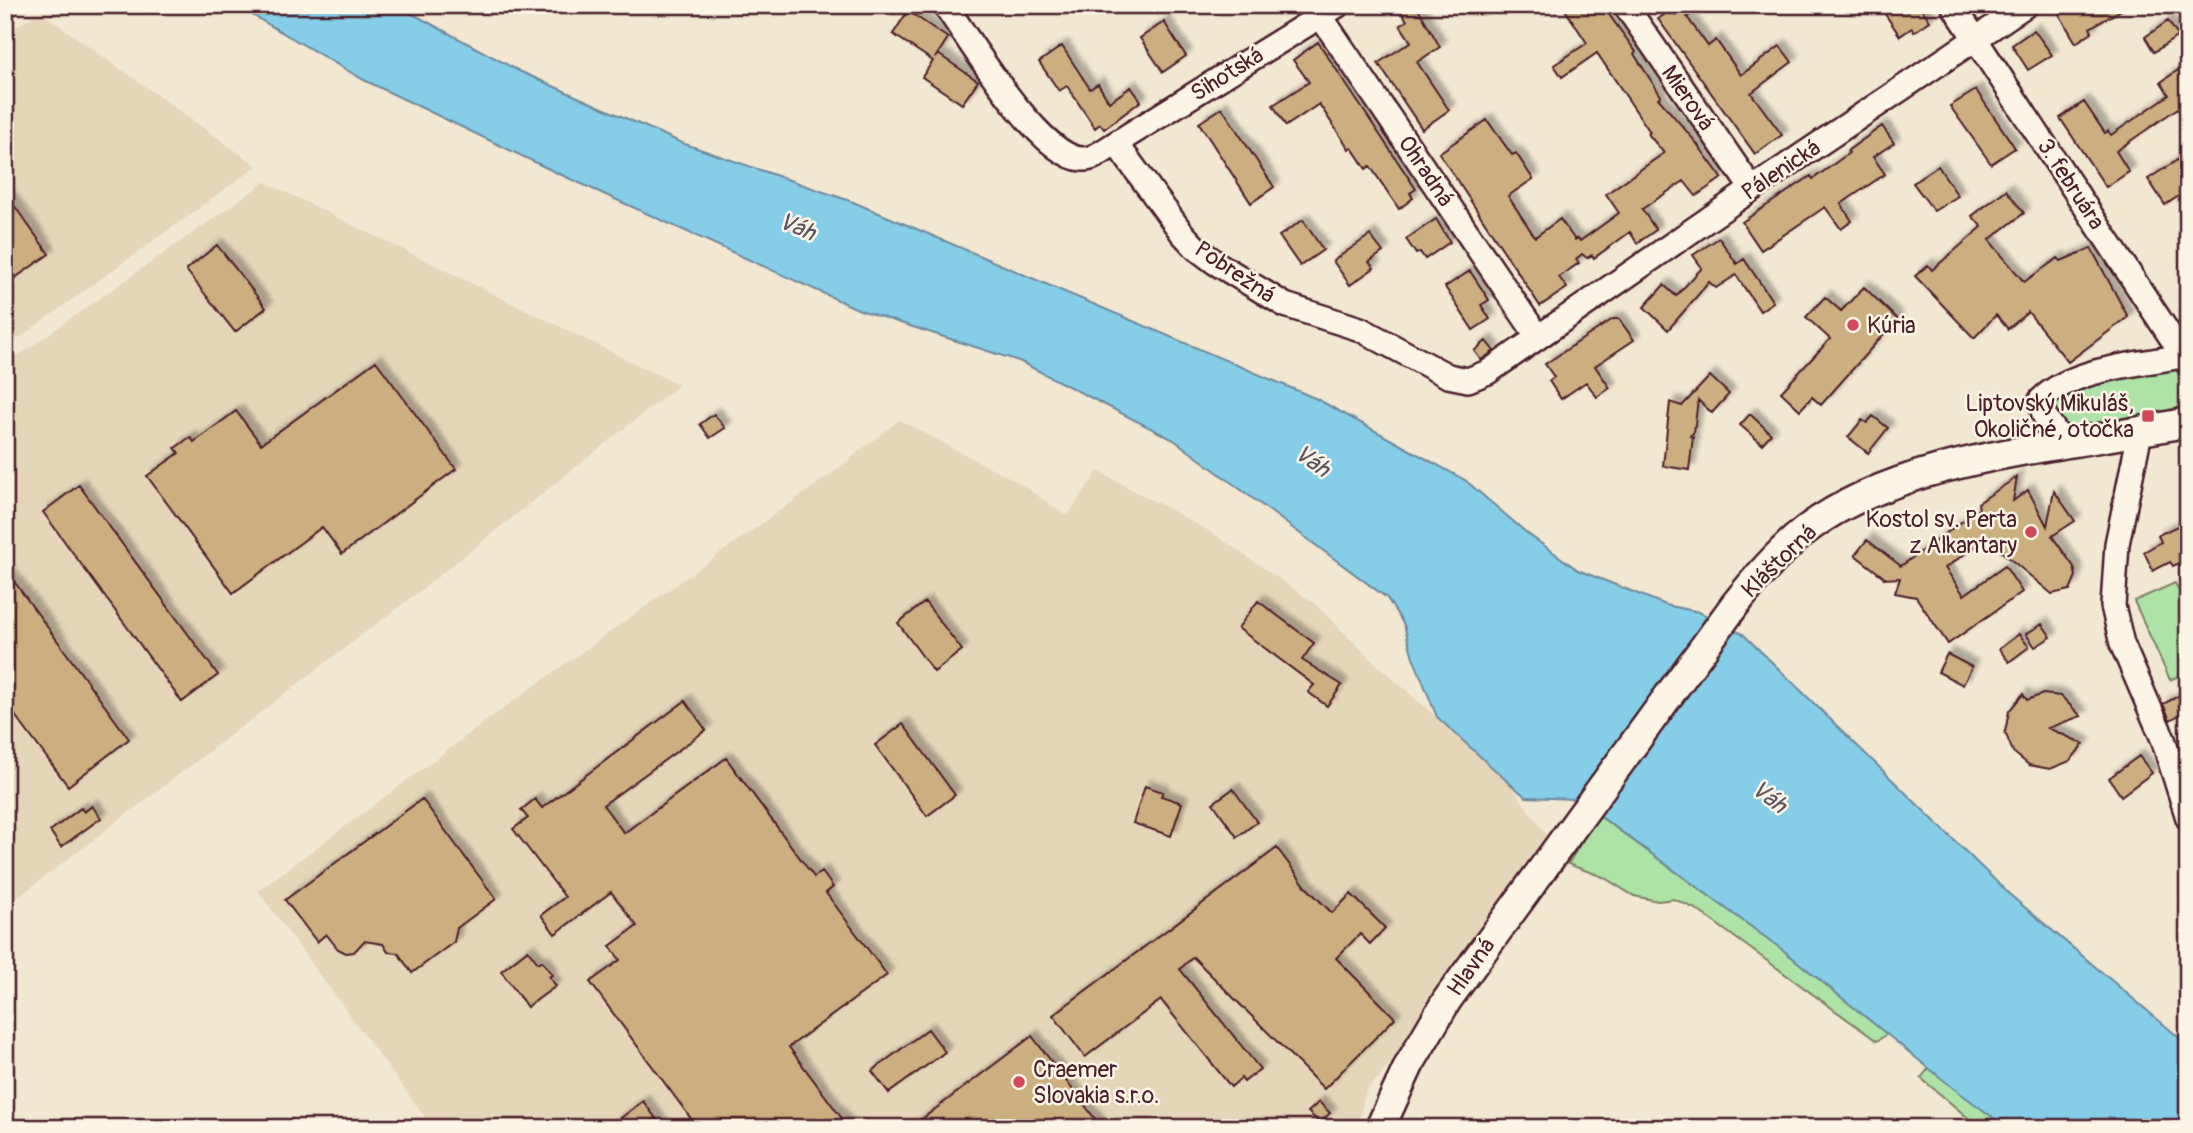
<svg xmlns="http://www.w3.org/2000/svg" width="2193" height="1133" font-family="Pangolin,sans-serif">
<style>
.built{fill:#e6d6b9}
.green{fill:#ade3a6;stroke:#7c8168;stroke-width:2}
.water{fill:#86cee7;stroke:#6e889c;stroke-width:2}
.building{fill:#cbaf81;stroke:#4a1f2b;stroke-width:2;filter:url(#shadow)}
.lines{fill:none;stroke-linecap:round;stroke-linejoin:round}
.minor-casing{stroke:#4a1f2b;stroke-width:28}
.tertiary-casing{stroke:#4a1f2b;stroke-width:33}
.minor{stroke:#fcf5e5;stroke-width:23}
.tertiary{stroke:#fcf5e5;stroke-width:28}
.poi-dot{fill:#d1495b;stroke:#fcf5e5;stroke-width:2.5}
.labels{text-anchor:middle;dominant-baseline:central;stroke-width:5;stroke-linejoin:round;paint-order:stroke}
.street-label{font-size:23px;fill:#4a1f2b;stroke:#fcf5e5}
.poi-label{font-size:23px;fill:#4a1f2b;stroke:#fcf5e5;text-anchor:start}
.water-label{font-size:24px;font-style:italic;fill:#5c5463;stroke:#fcf5e5}
</style>
<defs>
<filter id="shadow"><feDropShadow dx="6" dy="-6" stdDeviation="2" flood-color="#0004"/></filter>
</defs>
<rect width="100%" height="100%" fill="#f2e7d1"/>
<filter id="ink" filterUnits="userSpaceOnUse"><feTurbulence type="fractalNoise" baseFrequency=".0143" numOctaves="2"/><feDisplacementMap in="SourceGraphic" scale="14" xChannelSelector="R" yChannelSelector="G"/><feConvolveMatrix kernelMatrix="1 2 1 2 8 2 1 2 1" color-interpolation-filters="sRGB"/></filter>
<g filter="url(#ink)">
<path class="built" d="M39,11L257,166L5,348V35Z
M265,182L679,385L425,587L5,907V365Z
M899,420L1016,481L1067,516L1098,471L1211,532L1313,602L1372,660L1461,739L1526,763L1509,783L1568,864L1366,1091L1357,1128H433L258,891L519,697L827,477Z"/>
<path class="green" d="M2175,366L2184,388L2180,405L2172,412L2072,433L2055,414L2051,404L2069,387Z
M2175,583L2188,609V672L2170,680L2134,601Z
M1598,815L1783,950L1887,1034L1877,1041L1696,909L1674,899L1658,901L1634,896L1603,877L1568,864Z
M1929,1068L2007,1128H1980L1921,1078Z"/>
<path class="water" d="M235,5H396L519,71L682,143L853,202L1317,399L1465,480L1528,534L1578,570L1666,605L1699,612L1743,634L2009,894L2188,1045V1128H2007L1952,1087L1783,950L1611,824L1574,799L1526,797L1508,782L1437,717L1413,657L1404,625L1387,598L1174,440L1019,361L860,310L553,171L364,80Z"/>
<path class="building" d="M1397,5H1416L1440,47L1417,62L1449,110L1422,129L1378,63L1411,42L1400,25L1407,21Z
M1562,5H1602L1636,52L1634,54L1661,96L1658,98L1695,141L1722,178L1696,196L1684,181L1642,209L1656,230L1637,243L1630,232L1594,258L1592,255L1587,258L1582,254L1576,259L1579,263L1559,277L1567,288L1540,306L1439,153L1487,120L1512,155L1516,153L1533,179L1508,196L1535,237L1560,219L1575,240L1578,238L1580,241L1619,213L1606,194L1664,153L1648,134L1650,132L1597,53L1562,77L1554,65L1587,43Z
M1678,5H1704L1687,17L1708,46L1716,40L1741,75L1780,46L1792,62L1751,93L1782,135L1755,154L1658,19Z
M1899,5H1919L1930,21L1914,32L1912,28L1900,36L1885,14Z
M2071,5H2130L2090,28L2092,32L2076,43L2059,14Z
M908,11L948,38L935,58L938,54L978,81L962,104L922,77L933,61L893,34Z
M2168,21L2178,36L2154,52L2145,37Z
M1164,22L1186,56L1163,72L1140,38Z
M2034,30L2052,55L2028,70L2012,45Z
M1318,42L1416,189L1410,193L1413,198L1399,209L1370,166L1366,169L1352,148L1349,149L1319,104L1286,126L1273,105L1309,82L1293,60Z
M1062,46L1090,89L1098,84L1109,102L1131,87L1141,101L1104,129L1100,124L1095,128L1067,86L1059,91L1039,62Z
M2188,63V121L2178,108L2116,151L2129,172L2106,187L2060,118L2084,102L2105,133L2108,131L2111,135L2169,95L2161,82Z
M1976,90L2015,148L1991,164L1950,106Z
M1222,108L1274,187L1251,203L1199,123Z
M1882,126L1894,143L1873,157L1885,174L1841,204L1852,221L1841,229L1825,207L1761,250L1742,222L1811,176L1813,179L1849,153L1847,151Z
M2188,153V190L2165,205L2148,179Z
M1938,166L1958,196L1934,211L1913,183Z
M2006,190L2024,213L1989,240L2024,282L2058,258L2061,261L2091,248L2128,317L2068,362L2028,312L2008,329L1996,315L1974,338L1915,276L1928,265L1932,270L1982,227L1972,216Z
M5,193L49,254L5,285Z
M1436,219L1450,242L1425,259L1420,252L1416,254L1406,239Z
M1303,220L1323,250L1300,266L1279,236Z
M1370,235L1383,252L1369,262L1374,268L1350,285L1333,261Z
M1719,238L1737,264L1744,259L1773,302L1760,311L1736,275L1716,288L1709,282L1668,330L1644,307L1664,285L1676,296L1702,268L1693,255Z
M217,245L266,308L235,332L186,270Z
M1470,271L1489,300L1481,305L1490,319L1473,330L1445,287Z
M1864,287L1897,319L1821,405L1812,397L1800,410L1781,392L1830,339L1806,317L1825,297L1841,311Z
M1613,319H1619L1634,340L1595,366L1610,388L1597,397L1586,382L1561,399L1549,381L1554,377L1545,364Z
M1486,341L1494,351L1481,360L1474,351Z
M376,361L456,469L342,554L322,527L233,593L147,476L179,453L175,448L190,437L194,442L236,411L261,444Z
M1710,376L1729,394L1712,413L1698,400L1694,432L1690,436L1693,437L1689,470L1663,466L1670,402L1682,406Z
M714,414L725,428L710,438L700,424Z
M1750,414L1771,434L1762,444L1740,425Z
M1873,416L1888,428L1868,453L1848,437L1862,420L1867,423Z
M2017,477L2013,501L2028,490L2047,526L2054,491L2075,521L2052,536L2074,567L2076,576L2070,590L2052,594L1997,548L1989,537L1945,568L1964,595L2005,566L2022,592L1948,644L1916,597L1895,593L1900,578L1883,579L1885,578L1855,555L1867,540L1901,566L1979,509L1978,503Z
M79,485L218,675L182,702L43,512Z
M2188,521V559L2173,566L2170,562L2153,571L2144,552L2161,542L2158,535Z
M5,569L129,739L68,786L5,702Z
M1258,601L1314,643L1302,660L1342,685L1327,706L1308,692L1314,685L1238,628Z
M925,602L962,650L934,672L898,623Z
M2042,624L2051,637L2035,647L2026,634Z
M2019,634L2029,647L2009,662L1999,649Z
M1947,654L1972,667L1963,685L1938,672Z
M2188,691V710L2170,720L2163,704Z
M2023,694L2027,700L2043,694L2061,696L2081,716L2048,728L2084,744L2070,761L2050,769L2029,765L2013,752L2005,732L2009,711Z
M685,701L706,730L603,805L624,833L726,758L814,877L822,872L833,887L826,893L887,975L789,1047L849,1128H698L590,982L620,960L610,946L637,926L611,892L555,934L541,915L565,897L513,829L528,818L521,810L535,799L542,808Z
M903,724L955,795L927,816L875,745Z
M2139,756L2152,773L2121,796L2109,778Z
M1145,786L1163,792L1161,796L1182,803L1171,836L1133,823Z
M1233,789L1257,822L1237,837L1213,803Z
M422,799L496,899L457,928L454,942L412,973L398,953L388,952L383,944L364,941L354,952L346,953L338,949L326,934L317,942L285,900Z
M92,806L101,818L61,847L50,831L81,808L84,812Z
M1277,848L1307,888L1332,913L1351,894L1385,928L1370,944L1360,934L1336,958L1395,1018L1324,1089L1193,957L1180,969L1260,1069L1244,1082L1241,1078L1231,1087L1161,1000L1085,1057L1053,1015Z
M528,950L538,963L542,961L552,975L549,977L556,986L527,1007L501,971Z
M928,1029L945,1052L889,1093L872,1071Z
M1032,1036L1102,1128H910Z
M643,1101L663,1128H608Z
M1319,1102L1330,1113L1320,1123L1308,1112Z"/>
<g class="lines">
<g class="minor-casing">
<path id="minor" d="M945,5C969,40 1040,157 1082,159C1094,160 1106,149 1116,143L1338,5
M1313,5L1538,337
M1625,5L1752,189
M1953,5L2188,363
M1116,143L1182,233L1196,248L1216,263L1285,305L1360,329L1448,376L1468,380L1488,372L1752,189L2026,5
M2140,432L2117,544L2113,606L2122,644L2163,739L2188,818
M2064,445L2044,415L2041,400C2074,367 2143,364 2188,355"/>
</g>
<g class="tertiary-casing">
<path id="tertiary" d="M1380,1128L1409,1065L1447,1000L1734,606C1756,578 1779,551 1807,529C1906,454 2068,448 2188,422"/>
</g>
<use href="#minor" class="minor"/>
<use href="#tertiary" class="tertiary"/>
</g>
</g>
<g class="poi-dot">
<circle cx="1853" cy="325" r="7"/>
<rect x="2141" y="409" width="14" height="14" rx="3.5"/>
<circle cx="2031" cy="532" r="7"/>
<circle cx="1019" cy="1082" r="7"/>
</g>
<g class="labels">
<g class="street-label">
<text transform="translate(1227 74) rotate(-32)">Sihotská</text>
<text transform="translate(1688 98) rotate(55)">Mierová</text>
<text transform="translate(1781 170) rotate(-34)">Pálenická</text>
<text transform="translate(1426 171) rotate(56)">Ohradná</text>
<text transform="translate(2071 184) rotate(57)">3. februára</text>
<text transform="translate(1235 272) rotate(34)">Pobrežná</text>
<text transform="translate(1779 561) rotate(-44)">Kláštorná</text>
<text transform="translate(1471 967) rotate(-55)">Hlavná</text>
</g>
<g class="poi-label">
<text x="1867" y="325">Kúria</text>
<text x="2134" y="403" text-anchor="end">Liptovský Mikuláš,<tspan x="2134" dy="26">Okoličné, otočka</tspan></text>
<text x="2017" y="519" text-anchor="end">Kostol sv. Perta<tspan x="2017" dy="26">z Alkantary</tspan></text>
<text x="1033" y="1069">Craemer<tspan x="1033" dy="26">Slovakia s.r.o.</tspan></text>
</g>
<g class="water-label">
<text transform="translate(797 227) rotate(23)">Váh</text>
<text transform="translate(1312 461) rotate(36)">Váh</text>
<text transform="translate(1769 797) rotate(38)">Váh</text>
</g>
</g>
<rect width="2193" height="1133" fill="none" stroke="#fcf5e5" stroke-width="28"/>
<rect x="14" y="14" width="2165" height="1105" fill="none" stroke="#4a1f2b" stroke-width="2.5" filter="url(#ink)"/>
</svg>
